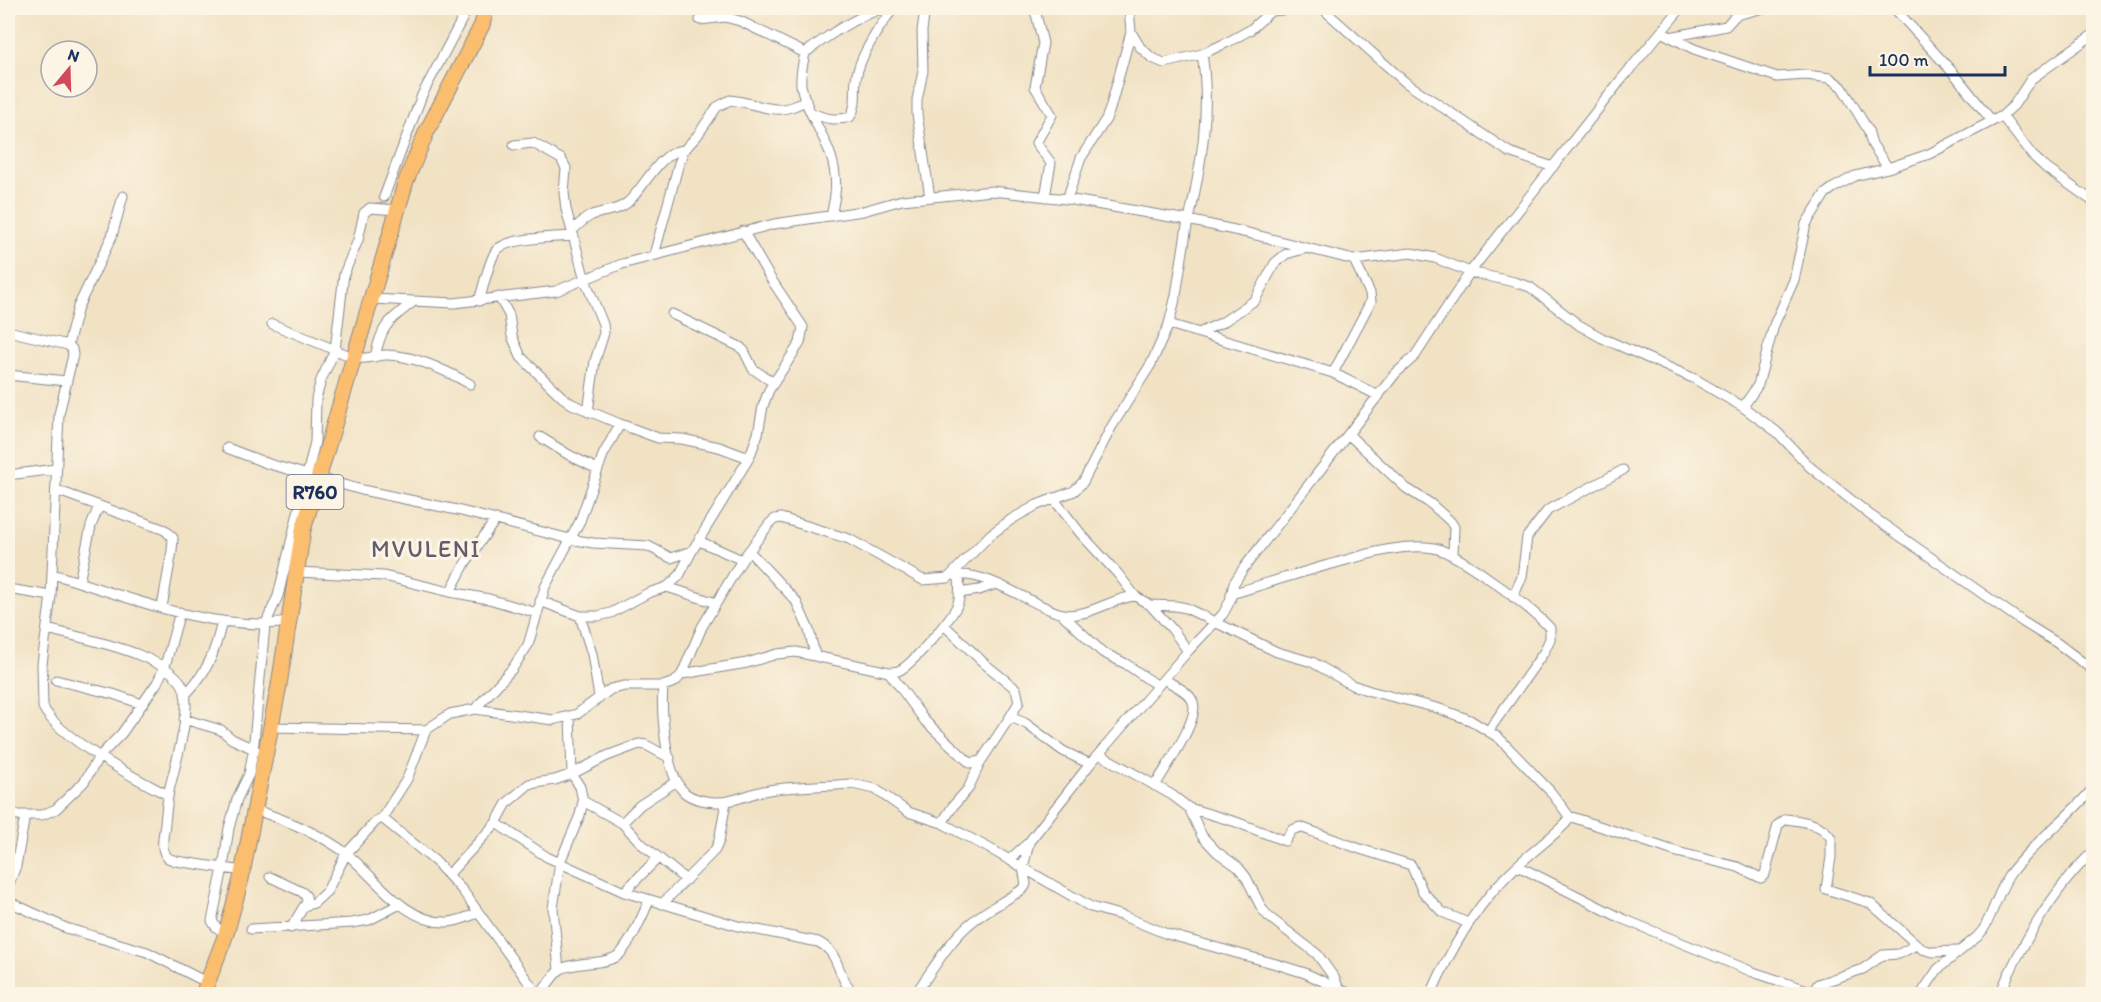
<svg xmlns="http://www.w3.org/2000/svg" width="2101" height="1002" font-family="Itim,sans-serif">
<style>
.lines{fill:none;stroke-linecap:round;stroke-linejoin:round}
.minor-casing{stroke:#868891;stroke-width:11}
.primary-casing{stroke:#868891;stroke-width:17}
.minor{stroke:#fff;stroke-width:9}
.primary{stroke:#fbbe6e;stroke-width:15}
.labels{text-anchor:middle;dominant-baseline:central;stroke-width:6;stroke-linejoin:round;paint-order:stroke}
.shield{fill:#fcf5e5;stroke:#5e6a86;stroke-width:1.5}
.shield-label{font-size:20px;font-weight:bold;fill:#1b2f5e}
.quarter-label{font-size:24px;letter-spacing:1.5px;fill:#645e6c;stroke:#fcf5e5}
</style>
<rect width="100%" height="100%" fill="#fcf5e5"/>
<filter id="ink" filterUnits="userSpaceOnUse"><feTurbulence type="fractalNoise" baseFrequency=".0167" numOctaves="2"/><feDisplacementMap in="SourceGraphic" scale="12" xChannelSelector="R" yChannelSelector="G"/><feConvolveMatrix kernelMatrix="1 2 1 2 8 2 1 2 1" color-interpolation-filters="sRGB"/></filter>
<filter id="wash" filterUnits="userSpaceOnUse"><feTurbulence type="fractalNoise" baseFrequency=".008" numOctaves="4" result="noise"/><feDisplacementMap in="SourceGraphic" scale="24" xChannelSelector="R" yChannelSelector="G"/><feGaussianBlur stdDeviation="1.35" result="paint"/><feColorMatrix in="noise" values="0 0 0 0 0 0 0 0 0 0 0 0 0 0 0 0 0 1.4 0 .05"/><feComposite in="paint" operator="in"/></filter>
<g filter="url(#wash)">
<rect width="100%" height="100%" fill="#f1e2c4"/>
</g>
<g filter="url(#ink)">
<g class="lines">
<g class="minor-casing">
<path id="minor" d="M925,8L922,31L923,71L917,100V114L930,197
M1032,8L1036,14L1043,43L1035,87L1052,115L1036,143L1051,163L1045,197
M1322,8L1405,82L1509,152L1553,167
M1894,8L1956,76L1992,121
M700,20L725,17L740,21L805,53C829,35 857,15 886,8
M1131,32L1140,47L1152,58L1164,63L1202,54L1228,42L1250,30L1271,11L1304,8
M1661,32L1694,49L1777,77L1806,75L1830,78L1842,87L1868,130L1872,144L1888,168
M1670,37L1726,26L1736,15L1764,8
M805,53C803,63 800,74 801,85C807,117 832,142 835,175C837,189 834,202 831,216
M812,113C826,119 835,121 850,117C858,105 854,93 856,79C859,57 880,25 894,8
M2002,116L2032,155L2046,168L2094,202
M514,145L533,143L561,159L566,168L564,193L566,209L585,280L603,324L604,333L595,361L588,412
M384,197L422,95L468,8
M1067,199L1081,158L1106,119L1110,109L1131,32L1129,8
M1189,220C1201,166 1211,110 1202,54
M573,230C579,224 585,218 592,215C604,210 616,212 627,203C644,189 660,150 684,150
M654,255L679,163L684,150L697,136L717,107L730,100C760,103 777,119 806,100
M499,297L509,315L512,336L521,357L562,397L572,404L620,424L658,438L682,439L719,447L749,458
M372,299L454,303L556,291L622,264L774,224L863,211L902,200L992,191L1067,199L1188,220L1248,233L1354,260L1411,253L1435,258L1470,272L1514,282L1530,287L1579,325L1602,338L1695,379L1743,407L1777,432L1810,467L1870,515L2023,622L2057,643L2094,671
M479,301C483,289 489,260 496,251C506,237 558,237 574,236
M672,314L740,347L744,351L753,369L774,383
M272,324L355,358C368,360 377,354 388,355C416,356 445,370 470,384
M1169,324L1333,373L1379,396
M8,331L68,345L72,349L73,355L59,414L51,596L42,664L43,707C57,737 138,780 168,795
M1201,332L1223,322L1255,300L1275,263L1286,254L1304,249
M68,345L78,307L112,236L123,196
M375,357C382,324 388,322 413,302
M1333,373L1371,301L1370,293L1354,260
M8,375L66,381
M1743,407L1758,385L1774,325L1794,280L1806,224L1825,194L1833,188L1855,176L1888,168L1929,154L2002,116L2014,105L2031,79L2094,34
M1349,435L1406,488L1431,504L1450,521L1454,527L1453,554
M540,437L569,455L597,469
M227,448L269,464L362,490L457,510L570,539L593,543L648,546L671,558L692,551
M8,475L56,469
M56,490L165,530L173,538L172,551L162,607
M1053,498L1081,534L1118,574L1135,596L1150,605L1176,606L1186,608L1277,652L1312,662L1352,685L1370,691L1437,708L1470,720L1499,738L1550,791L1569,816L1566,823C1545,844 1520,860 1501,882C1470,915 1449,953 1431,994
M699,541L742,560
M749,551L796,601L809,630L815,655
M296,572L384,576L450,592L489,599L537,613
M53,574C126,596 213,633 289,622
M956,576C984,569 1032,605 1059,613C1083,621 1111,598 1135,596
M79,582L91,526L99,506
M667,587L716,603
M8,589L51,596
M450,592L466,562L496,519
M959,593L979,590L996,584
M1231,594C1265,584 1298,573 1332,564C1365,555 1400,543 1434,548C1459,553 1531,608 1550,628V639L1544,652L1489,730
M1513,597L1522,577L1527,537L1548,510L1623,470
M540,601L580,616H598L611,613L648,593L667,587L679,576L692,551L749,458L758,434L763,406L769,390L800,343L803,327L769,276L743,231
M1150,605L1172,629L1188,651
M1062,614L1102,652L1126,664L1158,686
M580,616L592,654L599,697
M944,625L985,664L1016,689L1019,702L1010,717
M47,629C80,638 177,655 185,692C190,718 175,765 169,791C167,802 166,813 165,823C164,835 159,849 168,858L176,861L243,871
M889,672L925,721L970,763L981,761L1010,717L1025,723L1063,751L1090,764
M682,674L747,663L777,654L796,652L889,672C892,672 895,672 898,671C910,667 954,616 958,603C961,594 959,584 959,574
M56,680L113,694L142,704
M663,686C661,711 665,775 685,793C693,799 706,802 716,802C734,803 751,792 769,790C796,786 825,786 852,784L875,789L908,812L942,823L994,851L1091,907L1123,916L1167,934L1276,964L1305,973L1350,994
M185,695C209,670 214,654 222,622
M475,709L512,669L528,645L545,587L580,521L603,455L620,424
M184,719L221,730L232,739L258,751
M271,727L426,730L450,714L475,709L553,720L577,714L611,689L625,686H663L675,682L682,674L702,627L742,560L770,523L775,519L781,518L849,539L923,580L948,578L990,535L1012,519L1037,505L1074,491L1083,482L1112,426L1151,364L1169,324L1176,295L1188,220
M1099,754L1172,795L1189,808L1202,836L1217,852L1238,867L1246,877L1262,909L1269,917L1317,954L1335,979L1340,992
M1155,786C1164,769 1200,720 1193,702C1189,691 1173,685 1164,679
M583,801L622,823L643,845L686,880
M1189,808L1236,822L1285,841L1292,830L1300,827L1360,849L1411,865L1423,892L1442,912L1468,923
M256,810C287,821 320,833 347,854C375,877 406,924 447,922C458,922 469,916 478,913
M8,815H42L56,809L84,782L99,757L122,733L157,683L165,666L180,612
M1569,816L1677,852L1738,867L1761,878L1765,874L1778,825L1786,819C1802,821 1822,823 1831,838V857L1826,889L1870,903L1922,949L1933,952L1958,951
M382,818L407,779L426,730
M496,823L547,857L624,892L738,926L818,942C841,953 836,976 854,994
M622,823L640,805L677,781
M942,823L953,806L968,789L981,761
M1010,859L1029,842L1090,764L1188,651L1223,614L1230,601L1234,583L1243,569L1395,374L1415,356L1470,272L1620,81L1681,8
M1518,866L1623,919L1753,972L1813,992
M448,875L496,823L507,803L529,784L555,780L572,774L607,756L639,744L646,745L670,758
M270,877L302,892L306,896L307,903
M8,886L16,866L25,816
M624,892L658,858
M8,903L14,904L66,928L147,952L208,983
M662,904L715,850L719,841L726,802
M291,928L304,906L314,903L327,891L346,854L376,821L382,818L435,861L463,891L537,994
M251,929L352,923L369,920L400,904
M226,934L216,927L212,921L223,868L229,828L237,799L249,774L253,752L265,625L278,596L315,442L316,399L321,380L335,350L344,274L358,240L364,213L370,208L397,210
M559,970L553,908L560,862L580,815L583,801L580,787L572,774L570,717
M541,994C546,987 553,974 561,969C577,961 609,965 620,954C632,941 642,917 649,901
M915,994C933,970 949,940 973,921C989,908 1008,900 1024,888L1026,884L1023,868L1029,843
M1812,994L1818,984L1863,969L1883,955L1899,954L1916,945
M1921,994L1938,969L1977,937L1983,930C1994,912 1999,888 2012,871C2036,840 2069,818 2094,787
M2000,994C2019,948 2056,885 2094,851"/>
</g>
<g class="primary-casing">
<path id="primary" d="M203,994L226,934L241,879L279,685L303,530L406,181L426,133L482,25L486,8"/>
</g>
<use href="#minor" class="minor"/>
<use href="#primary" class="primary"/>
</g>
</g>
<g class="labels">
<rect class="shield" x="286.5" y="475" width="57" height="34" rx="4.5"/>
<g class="shield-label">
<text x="315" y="492">R760</text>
</g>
<g class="quarter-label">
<text x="426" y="548">MVULENI</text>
</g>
</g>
<rect width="2101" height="1002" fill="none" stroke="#fcf5e5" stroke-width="30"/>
<g transform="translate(69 69) rotate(19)"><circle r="28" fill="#fcf5e5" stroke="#a2a6af" stroke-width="1.5"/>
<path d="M0-4.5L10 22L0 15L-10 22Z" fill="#d1495b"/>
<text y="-9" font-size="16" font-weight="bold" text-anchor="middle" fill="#1b2f5e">N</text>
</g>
<path d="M1870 66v9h135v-9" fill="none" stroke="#1b2f5e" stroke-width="3"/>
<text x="1879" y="66" font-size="18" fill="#1b2f5e" stroke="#fcf5e5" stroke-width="4.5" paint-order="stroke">100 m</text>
</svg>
